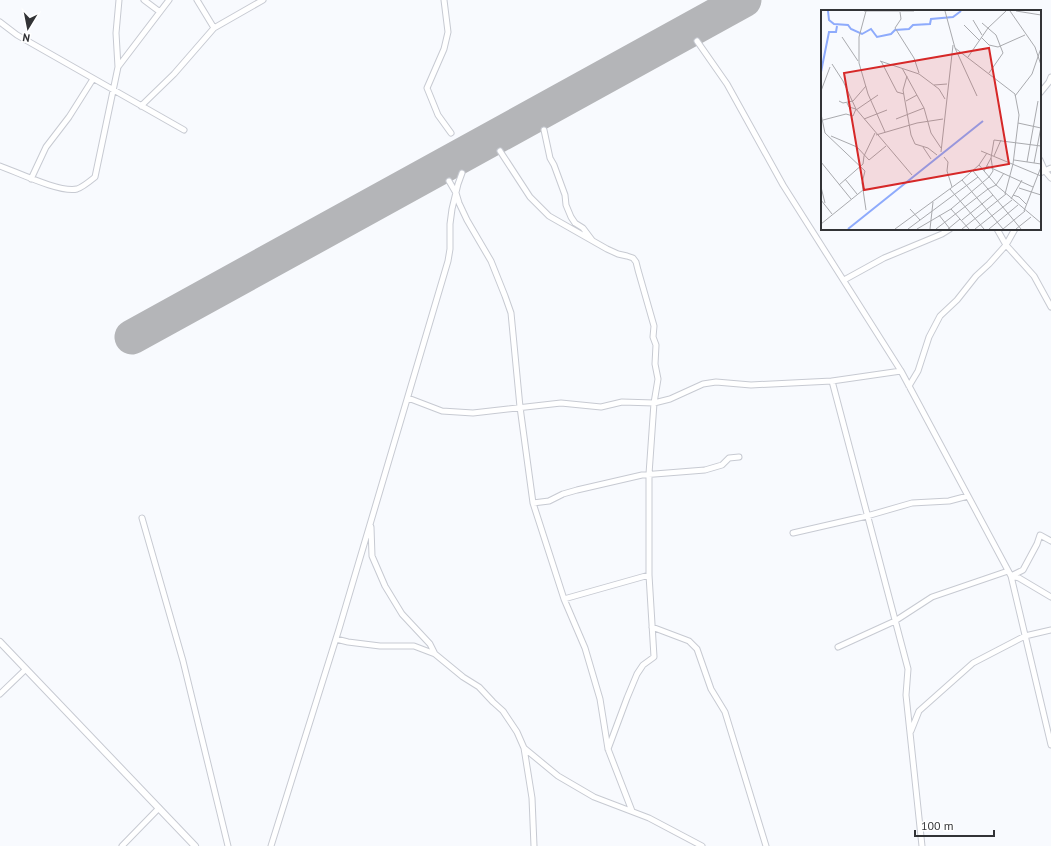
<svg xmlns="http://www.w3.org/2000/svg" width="1051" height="846" font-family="'PT Sans',sans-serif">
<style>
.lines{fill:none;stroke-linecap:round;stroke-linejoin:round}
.runway{stroke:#b4b5b8;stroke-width:35}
.minor-casing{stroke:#c7cad2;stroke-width:7}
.tertiary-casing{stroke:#c7cad2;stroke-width:8}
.minor{stroke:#fff;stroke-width:5}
.tertiary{stroke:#fff;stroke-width:6}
.inset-river{fill:none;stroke:#8eabfc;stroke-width:2}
.inset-road{fill:none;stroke:#a9aaae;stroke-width:1}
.view{fill:#d62828;fill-opacity:0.15;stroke:#d62828;stroke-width:2}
.inset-edge{fill:none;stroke:#323336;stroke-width:2}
</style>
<rect width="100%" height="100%" fill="#f8fafe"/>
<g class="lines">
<path class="runway" d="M132,337L744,0"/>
<g class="minor-casing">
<path id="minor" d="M144,0L160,12
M197,0L214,28
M444,0L448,32L444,49L427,88L438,115L451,133
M0,22L17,35L184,130
M697,41L727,84L783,185L901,371L1011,576L1051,745
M118,67L116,33L119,0
M1040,93L1049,82L1051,77
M141,106L174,74L214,28L263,0
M544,130L550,158L554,165L565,195L566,205L571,217L575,223L583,228L592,240
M500,151L530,197L549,216L607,249L618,254L627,256L633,258L636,262L638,270L654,326L653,337L656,345L655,364L658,379L654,403L649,474V575L654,657L643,665L637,674L627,698L608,749
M1040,160L1045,171L1051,178
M0,166C17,172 60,193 77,189C83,187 90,181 95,177L118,67L169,0
M1040,173L1051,168
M31,179L46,147L69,117L93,79
M449,181L456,193L459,203L467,220L491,261L505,296L511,313L520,407L533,503L564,599L585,648L600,699L608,749L632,811
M997,229L1006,245L1034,276L1051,307
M844,280L884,258L942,234L950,229
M832,381L908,669L906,695L922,846
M909,386L918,371L929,337L940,316L957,300L976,276L989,264L1006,245L1015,229
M408,398L442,411L473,413L561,403L601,407L622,402L654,403L670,399L703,384L716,382L751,385L832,381L901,371
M533,503L549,501L563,494L577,490L642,475L705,470L722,465L729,458L739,457
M142,518L183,661L228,846
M371,527L372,556L385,586L402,614L430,644L435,654L463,677L479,687L493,702L503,711L517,732L524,748L558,776L594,797L649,818L702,846
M793,533L867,516L912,503L949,501L968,496
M1011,576L1023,570L1037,544L1040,535L1051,541
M1011,576L1019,578L1051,597
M564,599L649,575
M652,627L689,641L697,649L711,689L725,712L766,846
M336,639L348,642L380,646H414L435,654
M838,647L895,621L932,597L1008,571
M0,694L26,669
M911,731L919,711L973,663L1025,636L1051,630
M524,748L532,798L534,846
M122,846L159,808
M271,846L339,629L448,261L450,249V224L452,209L458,184L462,173"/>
</g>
<g class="tertiary-casing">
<path id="tertiary" d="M0,642L195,846"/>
</g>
<use href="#minor" class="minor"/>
<use href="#tertiary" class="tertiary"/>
</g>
<g transform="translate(821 10)">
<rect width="220" height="220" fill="#f8fafe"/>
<path class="inset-river" d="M7,1L8,10L13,14L27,15L30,19L41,24L50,19L56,27L70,24L74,20L88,19L92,15L109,14L110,9L132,7L140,1M0,62L8,22H15L16,16M27,219L162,111"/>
<path class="inset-road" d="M43,1H93M45,1L38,27V53L47,84L64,122M124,1L134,38L194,84L198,105L192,154L184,184M189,1L214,37L220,55M195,1L220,5M79,2L80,9L74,18L93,48L98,63M152,10L161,25M161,13L175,25L182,43L168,63M143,15L158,30M21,27L37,51M160,27L168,35L177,37L204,25M134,38L156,86M147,47L167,18L185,1M59,51L98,64L118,79L124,89M60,51L76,82L83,84M11,54L22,71L35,99L91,165M81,58L103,98L110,123L120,138M86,66L82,80L90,125L94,134L107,138L116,145M113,75L126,74M0,81L9,57M194,86L211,64L220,38M18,91L22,93L32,91L45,76M85,91L96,85M35,100L57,85M0,104L4,123L44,161L41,173L45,200M43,109L66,100M75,109L103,98M2,110L25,104L32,106L35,99L28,97L26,93M197,113L220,118M55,125L96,113L122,109M10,126L36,137L48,150L65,136M102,137L110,149M160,141L220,166M120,142L132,35M173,146L180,130M123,147L127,152L126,161L131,177M193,150L220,154M0,152L30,189M206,152L217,91M213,153L220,117M158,155L175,175L220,213M166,156L212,177M152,161L200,219M163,161L170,148L173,130L220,136M24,169L36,184M141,170L182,219M18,175L42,154L43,146L54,123M0,177L4,193M198,178L220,185M129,179L163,219M192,185L198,187L205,194M190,189L201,170M0,190L11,204M89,199L99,210M130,199L148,219M203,201L220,157M118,205L129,219M141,210L172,185M0,214L42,180M74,219L141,170L158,155L166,143M87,219L157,167M96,219L130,199L168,167L172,161L170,148M109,219L112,192M115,219L167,179L175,175L183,163M127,219L139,209M141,219L185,184M154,219L191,190M168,219L197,195M182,219L204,201M195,219L210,207"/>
<path class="view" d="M168,38L188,154L43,180L23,63Z"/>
<rect width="220" height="220" class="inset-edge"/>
</g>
<g transform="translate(28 28) rotate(190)" stroke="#ffffff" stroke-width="3" paint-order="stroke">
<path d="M0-3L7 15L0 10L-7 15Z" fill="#323336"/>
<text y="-6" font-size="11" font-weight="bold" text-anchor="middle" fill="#323336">N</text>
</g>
<path d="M915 830v6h79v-6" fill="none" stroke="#323336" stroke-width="2"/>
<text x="921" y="830" font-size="12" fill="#323336" stroke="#ffffff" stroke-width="3" paint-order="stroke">100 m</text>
</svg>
